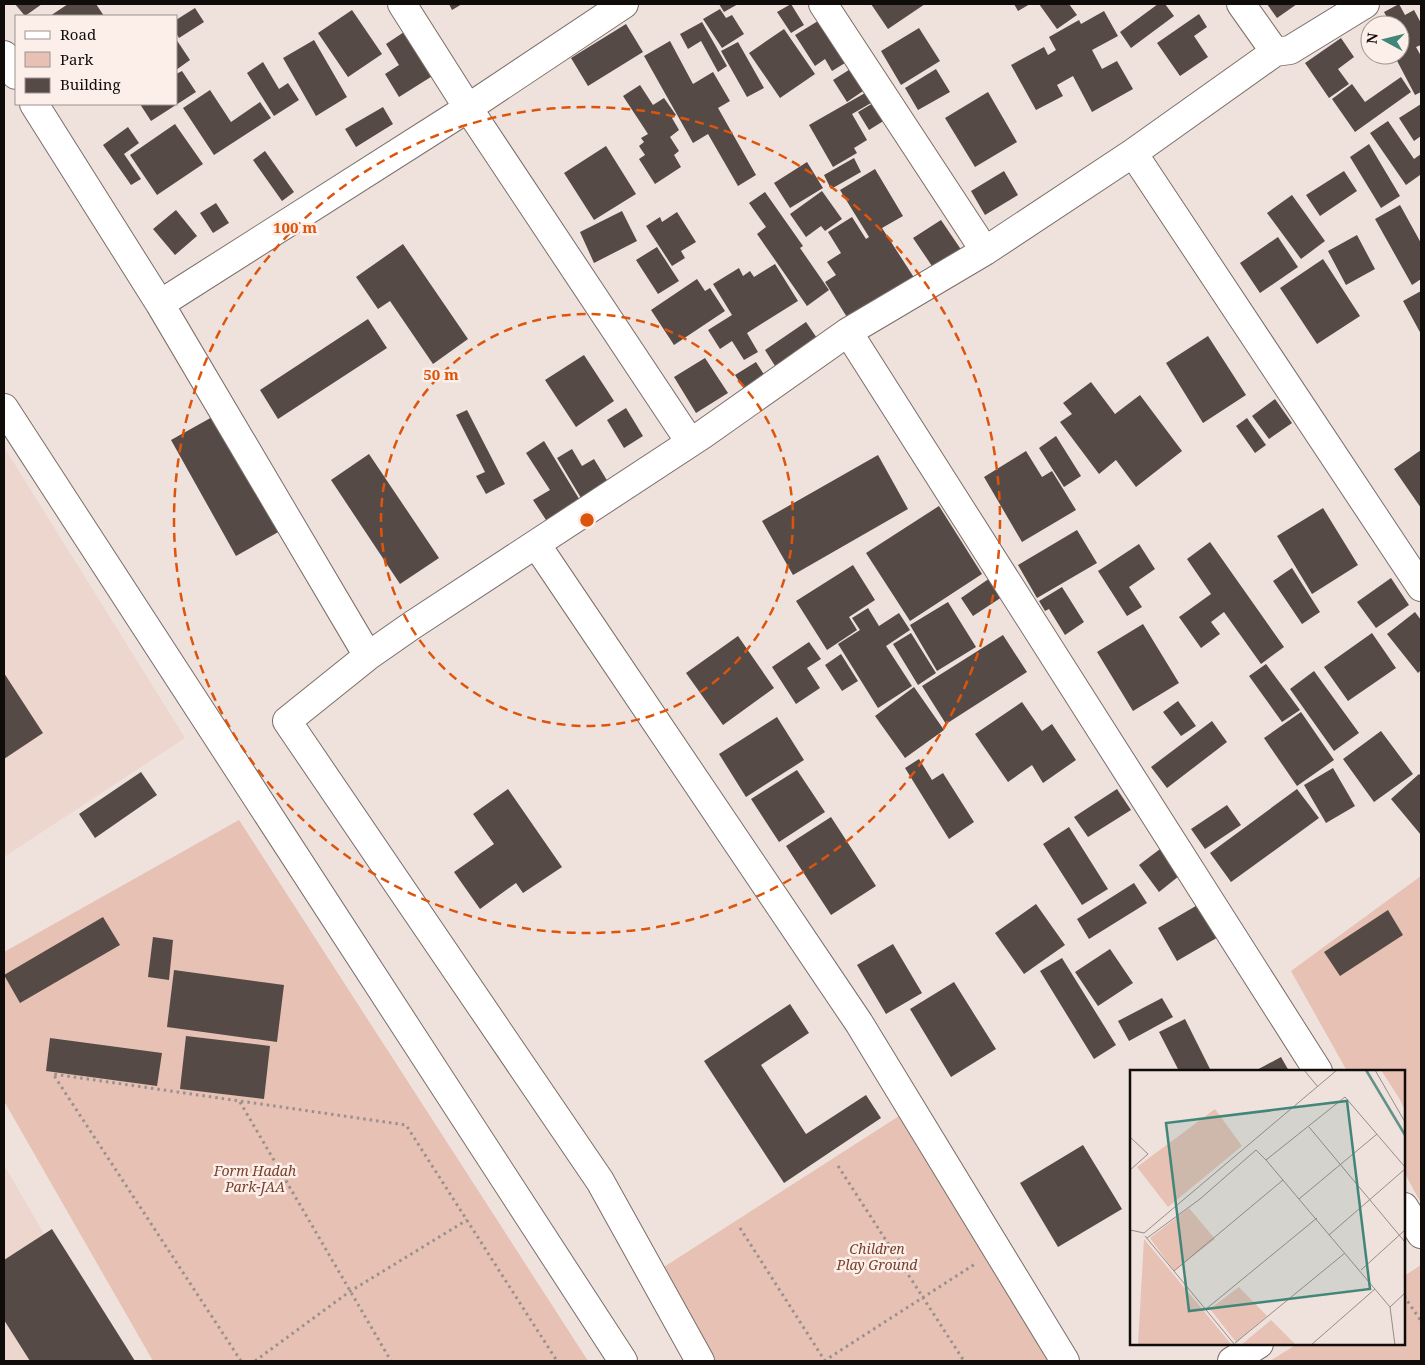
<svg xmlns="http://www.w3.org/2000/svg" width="1425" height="1365" font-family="'Noto Serif',serif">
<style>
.built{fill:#edd6ce}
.green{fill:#e6c1b4}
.building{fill:#564a46}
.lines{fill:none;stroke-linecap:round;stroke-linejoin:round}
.minor-casing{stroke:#7b6e6a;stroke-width:30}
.path{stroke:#9b908d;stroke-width:3;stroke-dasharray:2.5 4;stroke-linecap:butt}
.minor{stroke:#fff;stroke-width:28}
.ring{fill:none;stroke:#dd550c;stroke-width:2.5;stroke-dasharray:9 6}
.labels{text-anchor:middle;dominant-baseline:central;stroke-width:5;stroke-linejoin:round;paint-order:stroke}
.park-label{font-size:14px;font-style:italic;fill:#773f2b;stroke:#fceee9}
.inset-river{fill:none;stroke:#619188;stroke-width:2.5}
.inset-road{fill:none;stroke:#968c88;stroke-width:1}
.view{fill:#42867a;fill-opacity:0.15;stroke:#42867a;stroke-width:2.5}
.inset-edge{fill:none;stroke:#100c0a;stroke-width:2.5}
.centre{fill:#dd550c;stroke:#fceee9;stroke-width:2.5}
.ring-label{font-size:15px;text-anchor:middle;font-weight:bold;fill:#dd550c;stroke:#fceee9;stroke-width:5;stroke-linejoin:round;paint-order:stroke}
</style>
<rect width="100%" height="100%" fill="#efe1dc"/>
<path class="built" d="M4,447L185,738L4,857Z
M4,1165L118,1361H4Z"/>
<path class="green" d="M239,820L588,1361H153L4,1101V952Z
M1421,876V1203L1404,1172V1071H1347L1291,971Z
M910,1109L1065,1361H705L653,1274Z
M1421,1265V1361H1270L1297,1344H1404V1276Z"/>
<path class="building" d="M15,4H42L25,16Z
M68,4H96L104,16H50Z
M449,4H462L452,10Z
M719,4H738L724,12Z
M791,4L804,25L791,33L777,12Z
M871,4H925L888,29Z
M1014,4H1030L1018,11Z
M1039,4H1069L1077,15L1057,29Z
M1158,4H1165L1174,16L1131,48L1120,32Z
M1267,4H1297L1277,18Z
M1399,4L1405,15L1414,10L1421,23V45L1416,47L1421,56V92L1415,95L1394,55H1400V25H1386L1390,23L1384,12Z
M195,8L204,22L179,38L176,33V20Z
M720,9L726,18L732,15L744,34L722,48L703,19Z
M352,10L382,54L348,77L318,33Z
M1104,11L1118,36L1092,50L1102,69L1117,61L1133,89L1092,112L1073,76L1057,85L1063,96L1036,110L1011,65L1044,47L1048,55L1056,50L1049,37L1079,20L1081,24Z
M1199,14L1207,27L1194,36L1208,57L1180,76L1157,43Z
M818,21L845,63L832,71L825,59L815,66L795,35Z
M702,22L727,66L718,72L701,41L688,49L680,34Z
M626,24L643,52L588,86L571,58Z
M919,28L940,61L901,85L881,51Z
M784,29L815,74L780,98L749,53Z
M407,30L434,75L399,97L385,74L399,65L386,44Z
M1341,38L1354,57L1338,69L1349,84L1329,98L1305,63Z
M176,39L190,60L176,70Z
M314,40L347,97L316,116L283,58Z
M670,41L693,84L713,72L730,101L718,108L756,175L738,186L708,134L693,143L644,56Z
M738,42L764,88L747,97L721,51Z
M263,62L279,89L288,83L299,100L274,116L247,73Z
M852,68L866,89L847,102L833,80Z
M936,69L950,92L918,110L905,88Z
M182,71L196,92L151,121L140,104H176V74Z
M1401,77L1411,92L1355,132L1332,99L1352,84L1365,102Z
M640,85L653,105L664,98L676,115L672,118L679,130L670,137L679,151L674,155L681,167L655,184L639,159L645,155L639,146L644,142L641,138L648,134L623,96Z
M210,90L231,122L260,102L271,118L214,155L183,108Z
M988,92L1017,142L975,167L945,118Z
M865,93L871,103L852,114L867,140L854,148L857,153L833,167L809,125Z
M875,102L885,120L869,130L858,112Z
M1421,104V136L1414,141L1399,118Z
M383,107L393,124L356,147L345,129Z
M1388,121L1414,159L1421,154V177L1420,175L1406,185L1370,133Z
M175,124L203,164L157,195L130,155Z
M128,127L139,143L124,154L141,179L131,185L103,145Z
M1369,144L1400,196L1381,208L1350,157Z
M606,146L636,194L594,220L564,173Z
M265,151L294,192L282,201L253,160Z
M854,158L861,172L831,189L824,175Z
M807,162L823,188L790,208L774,183Z
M875,169L903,216L882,228L915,279L850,322L825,282L836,275L827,262L841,253L828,232L852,217L866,239L869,237L840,190Z
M1004,171L1018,195L985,215L971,191Z
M1344,171L1357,191L1320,216L1306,195Z
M822,191L842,219L825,231L821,226L806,237L790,214Z
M765,192L803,246L800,248L829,290L807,306L757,234L766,227L749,203Z
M1292,195L1325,241L1301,259L1267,213Z
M216,203L229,223L213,233L200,213Z
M1400,205L1421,243V279L1412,285L1375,219Z
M176,210L197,236L175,255L153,229Z
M622,211L637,241L594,263L580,232Z
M677,212L696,242L681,251L685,258L672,266L646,226L660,217L662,222Z
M941,220L962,251L934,269L913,238Z
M1357,235L1375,269L1346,285L1328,251Z
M1278,237L1298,267L1260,293L1240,263Z
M403,244L468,339L433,364L390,301L378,309L356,277Z
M657,247L679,281L658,294L636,260Z
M1323,259L1360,316L1317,344L1280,288Z
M775,264L798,301L747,333L758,352L744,360L732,341L720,349L708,330L732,315L713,284L739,268L743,276L750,271L754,277Z
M697,279L705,291L710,288L725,311L674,345L651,310Z
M1421,291V334L1403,301Z
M368,319L387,348L278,419L260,390Z
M806,322L819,341L777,369L765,350Z
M1208,336L1246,395L1203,423L1166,363Z
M584,355L614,401L576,427L545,380Z
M705,358L728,393L696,413L674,377Z
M756,362L765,376L744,389L735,375Z
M1091,382L1115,414L1140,395L1182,451L1136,487L1116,460L1099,474L1060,422L1072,414L1063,403Z
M1275,399L1292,423L1269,439L1252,416Z
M626,408L643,436L624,448L607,420Z
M467,410L505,484L486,494L476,476L485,472L456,415Z
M223,411L289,526L236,556L171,440Z
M1247,418L1266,445L1255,453L1236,426Z
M1056,436L1081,476L1064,487L1039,448Z
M544,441L581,502L548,523L533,500L550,490L526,453Z
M572,449L582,466L594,459L608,482L581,498L557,458Z
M1421,450V508L1394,469Z
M1026,451L1042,477L1052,471L1076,510L1022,542L984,477Z
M369,454L439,558L400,584L331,480Z
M878,455L908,509L793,575L762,521Z
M939,506L982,574L910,621L866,553Z
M1323,508L1358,565L1312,594L1277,536Z
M1077,530L1097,563L1037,598L1018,565Z
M1210,542L1284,647L1261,664L1224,612L1211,622L1220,634L1201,648L1179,617L1211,594L1187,559Z
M1139,544L1155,569L1129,587L1142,607L1127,616L1098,571Z
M853,565L875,600L849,617L857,630L827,650L796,601Z
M1292,568L1320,612L1302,624L1273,581Z
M990,578L1002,597L973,616L961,598Z
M1391,578L1409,605L1376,628L1357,602Z
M1062,587L1084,622L1065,635L1049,609L1045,611L1039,601Z
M948,602L976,647L937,671L910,625Z
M868,608L879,626L899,613L910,630L886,646L912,686L878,708L838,644L860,630L852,618Z
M1415,612L1421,620V670L1418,673L1387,634Z
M1143,624L1179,683L1133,711L1097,652Z
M911,633L936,673L918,685L893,644Z
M1372,633L1396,668L1348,701L1324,667Z
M1003,635L1027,672L946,724L922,686Z
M738,636L774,688L723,725L686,673Z
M809,642L821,659L807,668L820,688L796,704L772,667Z
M841,654L858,681L842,691L825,665Z
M1266,664L1300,710L1282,722L1249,676Z
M1314,671L1359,733L1334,751L1290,689Z
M4,673L43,733L4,759Z
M914,687L944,730L905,758L875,716Z
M1178,701L1196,726L1181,736L1163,712Z
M1022,702L1042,731L1052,724L1076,760L1043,783L1032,765L1008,782L975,734Z
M1301,712L1334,760L1297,786L1264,738Z
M777,717L804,760L746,797L719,754Z
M1212,721L1227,742L1167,788L1151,767Z
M1381,731L1413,774L1374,802L1343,759Z
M919,759L932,780L943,773L974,822L949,839L905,768Z
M1333,768L1355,806L1326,823L1304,785Z
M797,770L825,812L779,842L751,799Z
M141,772L157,795L95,838L79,814Z
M1419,774L1421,776V835L1391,799Z
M508,789L562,867L523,893L516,883L480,909L454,872L494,844L473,814Z
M1117,789L1131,810L1088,837L1074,817Z
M1297,789L1319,818L1231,882L1210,853Z
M1227,805L1241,825L1205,849L1191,829Z
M831,817L876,886L831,915L786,846Z
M1069,827L1108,889L1082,905L1043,844Z
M1164,846L1184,872L1159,892L1139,865Z
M1134,883L1147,903L1089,939L1077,919Z
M1201,903L1220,936L1177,961L1158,928Z
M1036,904L1065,945L1024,974L995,933Z
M1388,910L1403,935L1340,976L1324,952Z
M103,917L120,945L20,1003L4,975Z
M153,937L173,940L169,980L148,977Z
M893,944L922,993L886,1014L857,965Z
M1110,949L1133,983L1098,1006L1075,972Z
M1062,958L1116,1045L1094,1059L1040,971Z
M174,970L284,985L277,1042L167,1027Z
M954,982L996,1049L951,1077L910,1009Z
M1162,998L1173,1017L1129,1041L1118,1021Z
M790,1004L809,1033L761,1065L806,1134L866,1095L881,1118L784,1183L704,1061Z
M1185,1019L1211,1071H1179L1159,1032Z
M186,1036L270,1046L264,1099L180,1089Z
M50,1038L162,1053L157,1086L46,1071Z
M1281,1057L1289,1071H1255Z
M1083,1145L1122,1209L1058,1247L1020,1183Z
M52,1229L135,1361H30L4,1320V1260Z"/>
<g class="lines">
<g class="minor-casing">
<path id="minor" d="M402,4L468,108L690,442
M823,4L985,251
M1241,4L1275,52
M4,55L16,75
M34,104L160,304L368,656L287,721L600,1181L700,1361
M1133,153L1421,587
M160,304L468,108L624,4
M848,332L1318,1071
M4,408L623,1361
M536,544L859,1023L1065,1361
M368,656L411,626L702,435L848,332L985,251L1133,153L1275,52L1290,50L1365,4
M1404,1207L1421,1234
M1232,1361L1259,1344"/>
</g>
<path class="path" d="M240,1102L391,1361
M838,1166L964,1361
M740,1228L825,1361
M1404,1296L1421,1321
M241,1361L53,1074L406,1125L557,1361
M255,1361L349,1292L467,1220
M824,1361L975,1264"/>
<use href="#minor" class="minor"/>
</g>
<g class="ring">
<circle cx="587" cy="520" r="206"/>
<circle cx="587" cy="520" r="413"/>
</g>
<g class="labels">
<g class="park-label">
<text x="255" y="1170">Form Hadah<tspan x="255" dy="16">Park-JAA</tspan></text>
<text x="877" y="1248">Children<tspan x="877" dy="16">Play Ground</tspan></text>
</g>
</g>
<g transform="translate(1130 1070)">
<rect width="275" height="275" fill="#efe1dc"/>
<path d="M251,0H275V40L269,28ZM85,39L112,76L38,137L7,97ZM59,138L85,169L44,201L20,168ZM14,169L101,274L100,275H8ZM109,217L137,246L106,272L80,239ZM141,250L166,275H111Z" fill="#e6c1b4"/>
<path class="inset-river" d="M236,0L275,65"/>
<path class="inset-road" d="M174,0L188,17M245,0L275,52M179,57L275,172M0,67L18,84L0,100M136,90L260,237L265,275M169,129L247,64M0,160L14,163L207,0M199,165L275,99M15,166L105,275M17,168L70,129L126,80L136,90L215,27L275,97M231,200L275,160M44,201L153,110M260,237L275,223M76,239L187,148M105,273L215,183M181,275L245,219"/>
<path class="view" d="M217,31L240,219L59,241L36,53Z"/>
<rect width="275" height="275" class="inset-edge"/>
</g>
<circle cx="587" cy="520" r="8" class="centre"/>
<g class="ring-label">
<text x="295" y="233">100 m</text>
<text x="441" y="380">50 m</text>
</g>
<rect width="1425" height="1365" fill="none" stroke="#100c0a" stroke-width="10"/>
<rect x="15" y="15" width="162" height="90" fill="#fceee9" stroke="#9e9490"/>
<rect x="25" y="31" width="25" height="8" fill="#ffffff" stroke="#9e9490"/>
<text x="60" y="40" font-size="15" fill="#100c0a">Road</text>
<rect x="25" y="52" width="25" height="15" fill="#e6c1b4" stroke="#9e9490"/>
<text x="60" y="65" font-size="15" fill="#100c0a">Park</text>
<rect x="25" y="78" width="25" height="15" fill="#564a46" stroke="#9e9490"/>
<text x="60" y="90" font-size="15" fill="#100c0a">Building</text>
<g transform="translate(1385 40) rotate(277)"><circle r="24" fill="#fceee9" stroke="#9e9490"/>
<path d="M0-4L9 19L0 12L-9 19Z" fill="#42867a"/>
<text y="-8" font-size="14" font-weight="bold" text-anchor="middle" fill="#100c0a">N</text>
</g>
</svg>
